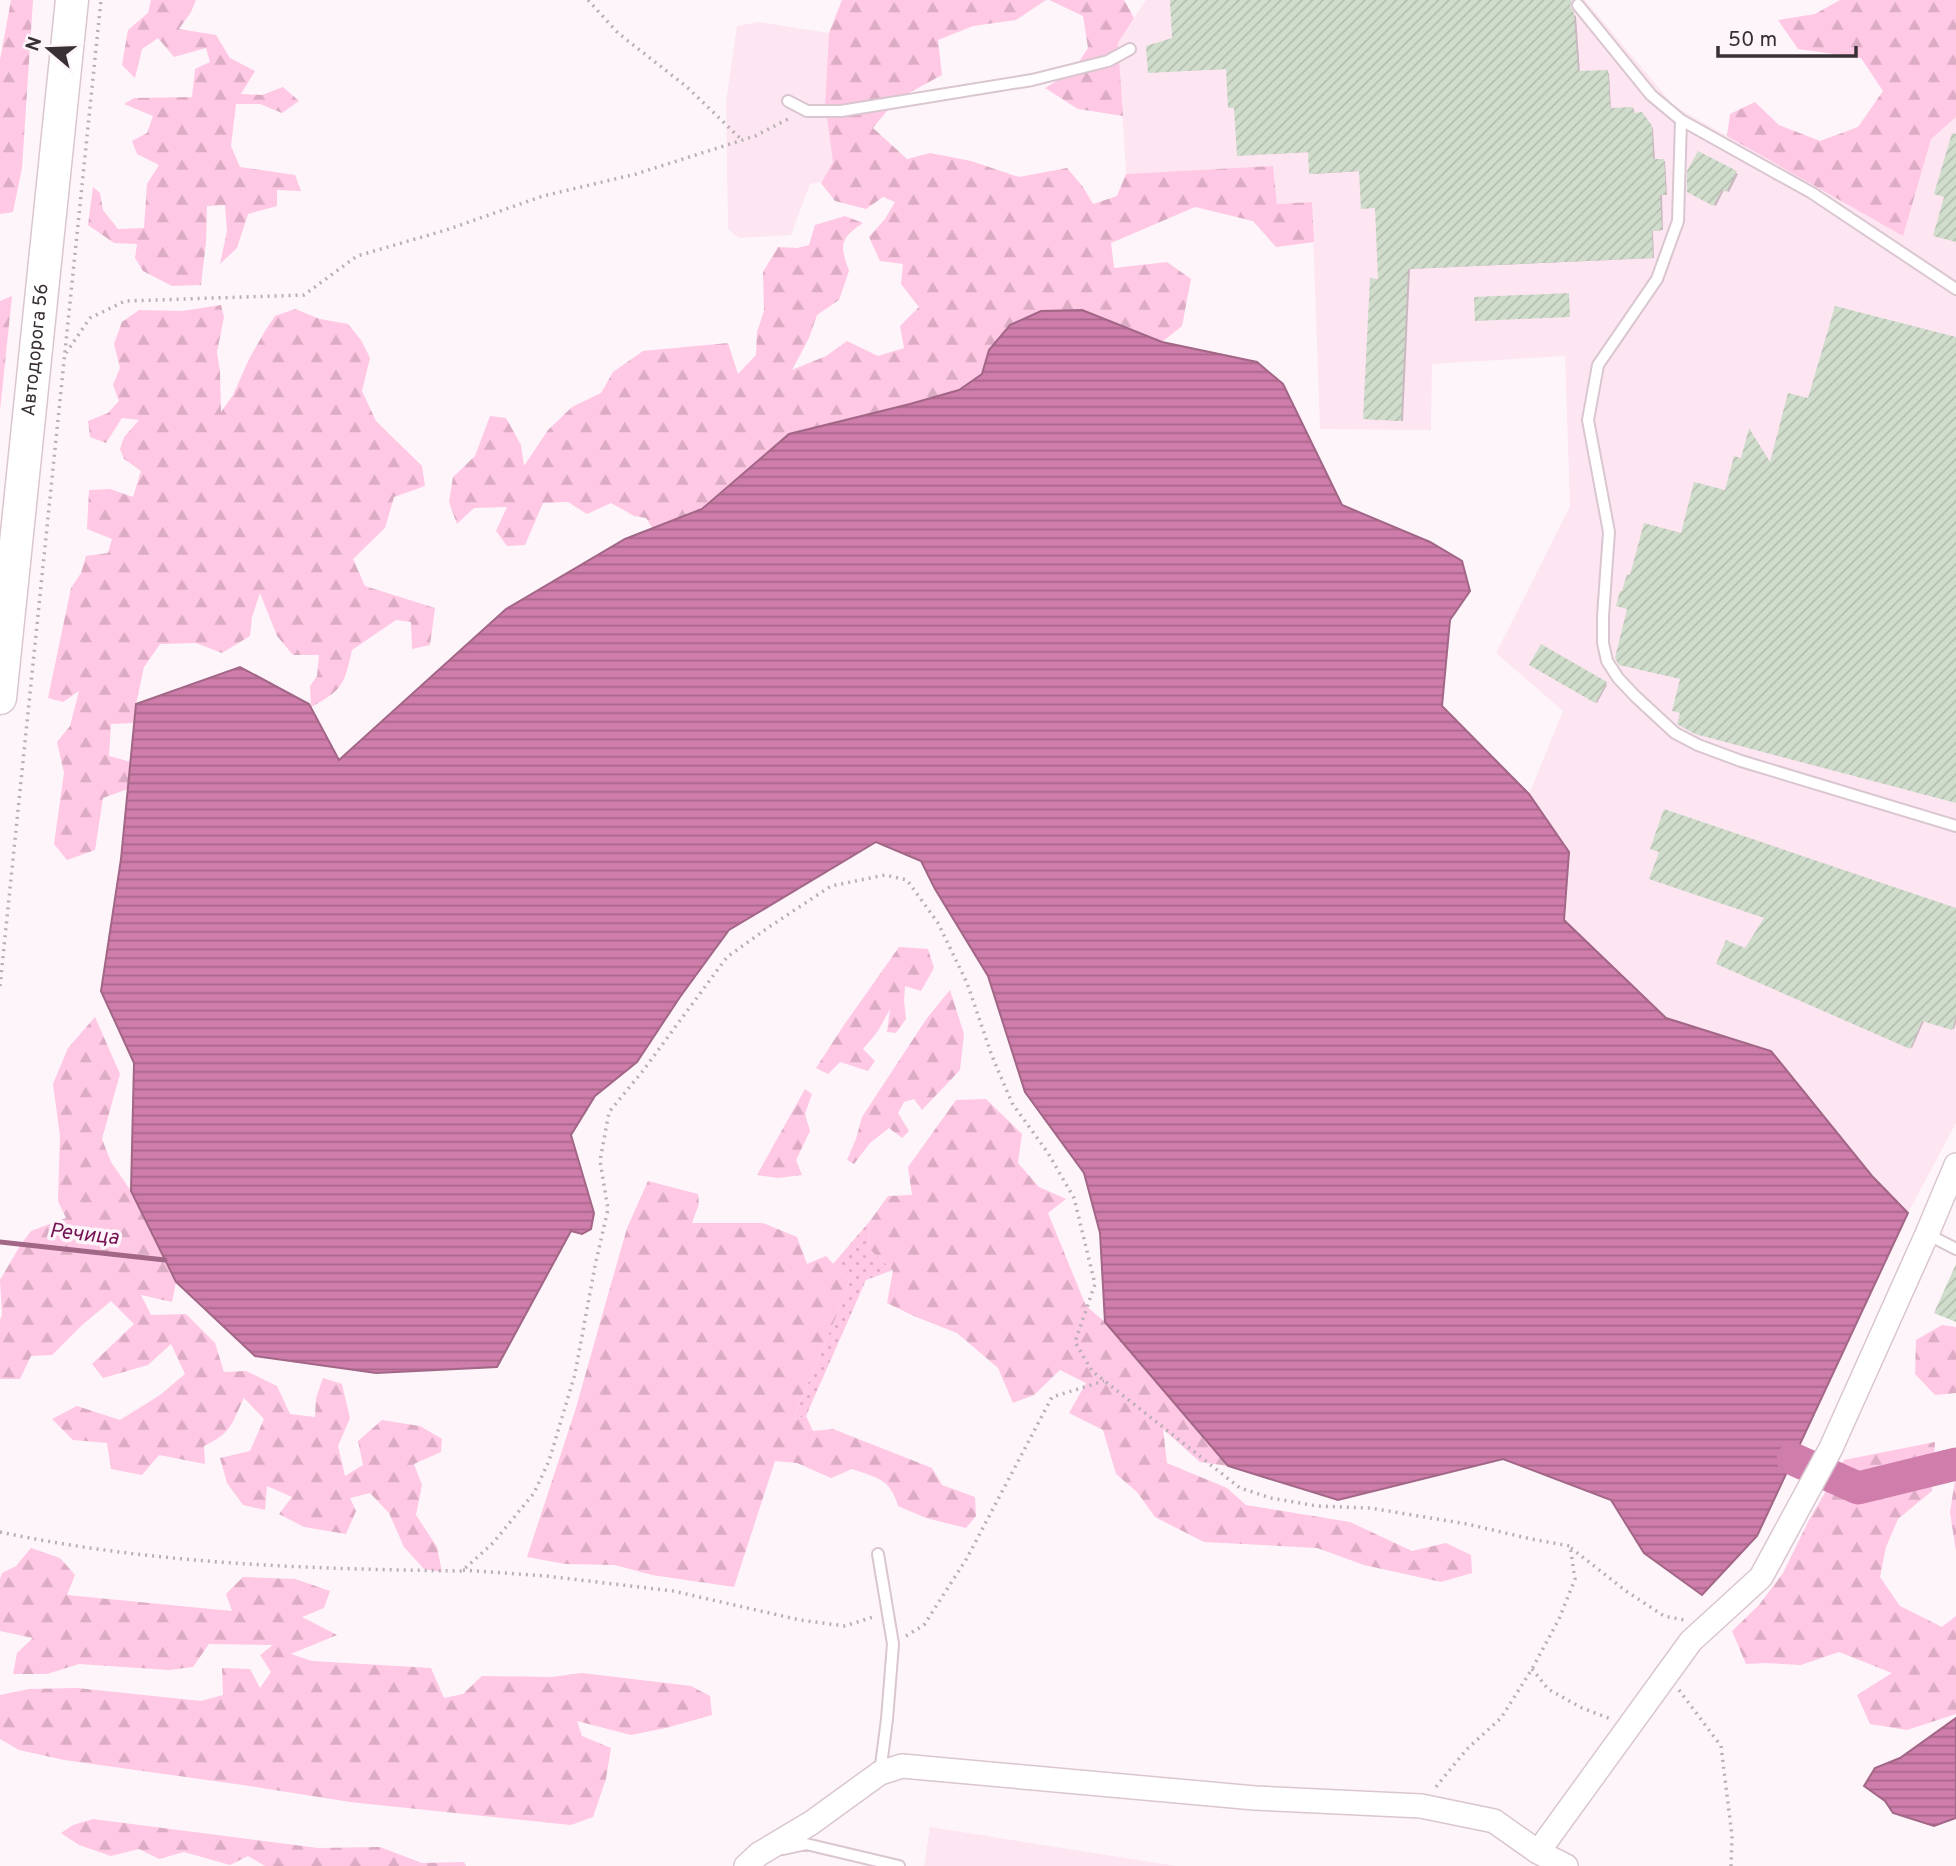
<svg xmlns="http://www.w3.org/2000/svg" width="1956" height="1866" font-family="Overpass,sans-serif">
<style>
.built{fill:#fde6f1}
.grass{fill:url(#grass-dots)}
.forest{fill:url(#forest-firs)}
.water{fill:url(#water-rules);stroke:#a26687;stroke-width:2}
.shadow{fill:#0003}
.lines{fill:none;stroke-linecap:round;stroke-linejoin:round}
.stream{stroke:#a26687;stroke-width:5}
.river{stroke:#cf7daa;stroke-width:33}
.building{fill:url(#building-hatch)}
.lane-casing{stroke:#dac6d0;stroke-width:14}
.street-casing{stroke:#dac6d0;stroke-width:26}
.secondary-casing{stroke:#dac6d0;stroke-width:35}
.path{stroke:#b8afb4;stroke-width:3.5;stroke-dasharray:2 5;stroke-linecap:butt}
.lane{stroke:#fff;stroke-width:10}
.street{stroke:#fff;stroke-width:23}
.secondary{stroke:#fff;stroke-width:32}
.labels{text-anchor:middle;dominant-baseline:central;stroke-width:7;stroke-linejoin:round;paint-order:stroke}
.street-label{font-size:19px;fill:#383034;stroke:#fef5fa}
.water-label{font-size:21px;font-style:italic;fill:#740f52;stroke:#fef5fa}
</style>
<defs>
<pattern id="grass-dots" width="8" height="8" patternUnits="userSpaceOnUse" patternTransform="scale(1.75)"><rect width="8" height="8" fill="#ffc8e4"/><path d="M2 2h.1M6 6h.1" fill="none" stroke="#dbacc4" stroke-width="1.8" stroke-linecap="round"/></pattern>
<pattern id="forest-firs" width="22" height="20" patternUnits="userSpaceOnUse" patternTransform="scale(1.75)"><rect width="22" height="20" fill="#ffc8e4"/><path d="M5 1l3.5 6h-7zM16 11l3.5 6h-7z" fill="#dbacc4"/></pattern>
<pattern id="water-rules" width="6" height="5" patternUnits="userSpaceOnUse" patternTransform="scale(1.75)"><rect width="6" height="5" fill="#cf7daa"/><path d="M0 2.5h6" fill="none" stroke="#a9678b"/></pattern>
<pattern id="building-hatch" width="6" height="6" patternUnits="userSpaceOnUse" patternTransform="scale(1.75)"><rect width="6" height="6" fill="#d1ddcc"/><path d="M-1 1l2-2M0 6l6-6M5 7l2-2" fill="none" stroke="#b4beb0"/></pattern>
</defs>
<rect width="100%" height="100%" fill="#fef5fa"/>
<path class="built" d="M1146,0H1585L1674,106L1903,235L1931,138L1956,117V1123L1908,1213L1872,1176L1771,1051L1666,1018L1564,920L1569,852L1529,794L1563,711L1496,653L1570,506L1565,356L1432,364L1431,430L1320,429L1312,202L1277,204L1273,166L1126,174L1118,43Z
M758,22L829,33L825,104L833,162L821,182L810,184L791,235L739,238L728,229L726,102L737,26Z
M930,1827L1176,1866H924Z"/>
<path class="grass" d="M870,1221L869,1249L893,1270L866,1280L806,1416L793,1419L844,1298L849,1281L833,1264Z"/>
<path class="forest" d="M11,0H33L22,168L13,212L0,214V60Z
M151,0H196L191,12L179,29L216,35L230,58L255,71L241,94L262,95L283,87L299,101L282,113L260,104H236L231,146L240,167L295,175L301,191L277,190V206L248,214L237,248L220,264L227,231L225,205L207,206L206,242L201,285L172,286L143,271L135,258L137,244L114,243L88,225L93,187L100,193L103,210L118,229L144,228L147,184L159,165L137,154L132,141L147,133L153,116L124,104L134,98L192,97L195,69L210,62L206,48L174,57L158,38L142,49L135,78L122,65L128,30L148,13Z
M842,0H1046L1016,20L973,26L938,40L942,75L896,100L873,128L907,159L930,153L971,161L1019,177L1067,168L1083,187L1093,204L1117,196L1126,174L1273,166L1277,204L1312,202L1314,242L1276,247L1253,221L1195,207L1111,243L1114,268L1167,262L1191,279L1182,326L1162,342L1082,310L989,350L982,374L959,390L910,404L789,434L702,509L653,529L646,518L634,516L611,503L587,514L568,502L543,503L525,545L507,546L496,531L507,507L474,508L457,524L449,502L453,477L475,456L490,416L506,418L521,445L524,466L548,430L572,407L601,393L613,372L643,351L728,343L738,374L756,355L757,332L764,311L763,272L778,247L797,248L809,245L815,225L845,216L863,223C839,239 840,245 849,271L839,300L817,315L809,338L792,370L826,356L847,341L878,356L904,348L900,326L919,307L901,284L903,264L880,261L869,237L885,219L895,202L883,197L866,209L835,201L821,183L833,162L825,104L829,33Z
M1049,0H1124L1134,18L1118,43L1123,116L1078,109L1045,88L1073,71L1088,48L1083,16Z
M1840,0H1956V117L1931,139L1903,236L1727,136L1730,114L1755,102L1779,125L1820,141L1858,127L1883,91L1861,58L1798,49L1778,20L1815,14Z
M12,296L0,411V301Z
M221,305L224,317L217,352L220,372L221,412L233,395L249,359L265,331L275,316L295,309L320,319L348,324L361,340L370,358L362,391L376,421L422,466L425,486L394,497L385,528L353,559L365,586L435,608L430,645L412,649L411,622L396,620L352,650C344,685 343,690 311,707L310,686L317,676L319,655H293L277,636L260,593L252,617L250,636L222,653L196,643L160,644L144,667L136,704L134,723L111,724L109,756L131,762L128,789L103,798L95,850L67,860L54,844L64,773L57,742L70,726L79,691L63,702L48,698L71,588L81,573L86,556L108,553L112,539L87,529L89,490L110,489L133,497L141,471L124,459L120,449L124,437L139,420L122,418L106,443L90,437L88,421L108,413L119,401L113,385L120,368L114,344L122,322L139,310L182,311Z
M899,947L928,949L934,968L921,991L905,986L904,1000L906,1019L896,1033L887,1032L890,1009L878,1031L863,1049L875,1061L868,1071L840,1062L828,1074L816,1068L844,1025Z
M950,990L964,1034L960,1070L922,1110L914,1099L904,1102L898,1113L909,1131L902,1138L889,1128L870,1143L854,1164L847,1160L856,1139L862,1117L927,1018Z
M95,1017L120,1074L102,1139L111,1162L131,1191L176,1282L172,1302L141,1295L151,1315L186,1314L215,1343L224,1372L246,1371L277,1386L290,1414L315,1417L316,1398L323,1378L342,1384L350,1418L338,1446L345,1476L363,1465L358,1441L382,1420L420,1426L442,1439L441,1452L414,1464L422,1485L416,1515L437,1547L442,1572L424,1569L404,1547L389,1513L370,1493L350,1498L356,1511L346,1534L304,1527L279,1514L292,1497L267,1486L265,1510L243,1505L227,1483L220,1458L250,1451L264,1419L244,1398C231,1424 233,1432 204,1446L205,1464L159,1455L142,1475L111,1469L107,1443L73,1440L52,1419L77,1406L120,1420L160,1395L185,1374L171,1344L148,1365L103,1378L92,1364L134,1324L111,1301L81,1326L52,1355L31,1356L20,1379H0V1320L2,1315L0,1280L21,1244L31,1231L66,1218L58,1201L60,1136L53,1084L68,1048Z
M805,1089L812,1094L805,1114L810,1131L796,1160L802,1175L778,1178L757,1175Z
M986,1099L1022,1134L1018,1163L1039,1187L1066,1199L1048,1213L1086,1306L1105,1322L1228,1466L1200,1462L1163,1429L1167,1463L1227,1488L1246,1505L1350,1522L1412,1551L1446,1543L1471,1555L1472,1573L1441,1582L1364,1565L1317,1548L1204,1542L1155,1517L1137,1492L1116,1474L1103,1430L1069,1413L1086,1383L1060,1370L1034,1395L1013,1403L998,1368L957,1333L916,1317L887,1303L893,1270L869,1249L870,1221L888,1196L912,1195L908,1167L956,1100Z
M648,1181L698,1194L699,1204L692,1223H763L797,1237L807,1264L826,1256L849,1281L844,1298L793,1419L806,1416L813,1431L833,1429L932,1468L942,1485L975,1497L976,1516L966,1528L926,1518L898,1506C890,1478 877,1478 852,1469L831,1478L797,1463L775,1461L734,1587L652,1575L615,1565L565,1564L527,1557L575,1411L627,1228Z
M1942,1325L1956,1327V1393L1935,1395L1915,1374L1916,1340Z
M1935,1442L1932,1491L1898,1519L1886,1547L1880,1577L1900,1606L1942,1627L1956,1616V1714L1907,1730L1870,1724L1857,1695L1892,1673L1839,1652L1801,1665L1765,1663L1746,1664L1732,1631L1759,1605L1783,1573L1809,1520L1844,1460Z
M1956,1474V1552L1950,1512Z
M31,1548L60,1558L75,1575L67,1595L232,1611L226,1594L243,1577L295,1579L330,1591L324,1608L302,1617L337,1635L291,1654L312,1661L431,1668L444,1698L463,1694L482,1676L552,1677L582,1673L691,1686L710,1696L712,1715L666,1728L631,1735L577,1721L582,1736L611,1748L606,1779L593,1817L571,1825L350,1802L243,1785L64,1760L19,1750L0,1739V1695L29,1689L77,1688L201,1701L223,1695L222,1668L250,1669L260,1688L271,1672L260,1655L273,1645L209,1644L193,1667L169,1670L79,1664L47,1674H13L17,1653L33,1638L0,1631V1579L2,1573L16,1566Z
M93,1819L318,1848L380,1847L422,1863L464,1862L466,1866H265L248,1856L230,1865L184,1852L159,1859L139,1849L111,1856L79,1845L61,1833L73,1825Z"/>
<path class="water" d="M1082,310L1162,342L1257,362L1283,384L1342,505L1430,542L1462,561L1470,591L1450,620L1442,706L1529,794L1569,852L1564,920L1666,1018L1771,1051L1872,1176L1908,1213L1757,1536L1702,1595L1644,1553L1611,1500L1503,1459L1338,1500L1228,1466L1105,1322L1100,1233L1084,1173L1025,1092L988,976L935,889L921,861L876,842L729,930L680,997L637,1062L595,1096L571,1135L594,1213L591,1229L582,1234L571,1231L497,1367L376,1373L255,1356L176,1282L131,1191L134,1063L101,991L121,859L136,704L240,667L309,704L339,760L506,609L625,539L702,509L789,434L910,404L959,390L982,374L989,350L1010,325L1041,311Z
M1956,1718V1818L1934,1826L1893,1813L1885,1801L1864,1786L1875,1768L1900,1758Z"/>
<path class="shadow" d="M1172,0H1547L1576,16L1580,73H1609L1611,110L1632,108L1634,109V115H1644L1653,128L1655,161H1665L1667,195H1662L1663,230L1653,231L1654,258L1410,269L1403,421L1367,419L1380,280L1376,208H1363L1361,171L1313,174L1311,173L1310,152L1239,155L1236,108L1229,107L1227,69L1149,72L1174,40Z
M1699,153L1738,174L1729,192L1724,190L1716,206L1689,191Z
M1542,647L1607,685L1597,703L1531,664Z
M1956,910V1023L1954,1029L1924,1021L1912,1048L1718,963L1746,950Z"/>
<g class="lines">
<path class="stream" d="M0,1242L165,1260"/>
<path class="river" d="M1793,1459L1858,1488L1956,1464"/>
</g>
<path class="building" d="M1170,0H1572L1570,6L1574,13L1578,71L1608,70L1610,108L1633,107V113L1642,112L1652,126L1653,159H1664L1666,195H1660L1662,230L1652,231L1653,258L1408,269L1401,421L1363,419L1370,278L1378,279L1375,208L1361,209L1359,171L1309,174L1308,152L1237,156L1234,108H1228L1226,69L1148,73L1146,46L1172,38Z
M1952,133L1956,134V242L1933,236L1944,197L1934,194Z
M1698,151L1737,171L1726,192L1722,190L1713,206L1687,192V171Z
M1569,293L1570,317L1475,321L1474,297Z
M1835,306L1956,337V803L1695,734L1677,724L1680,713L1672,711L1680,679L1619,665L1615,658L1627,609L1616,606L1620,591H1622L1627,574L1630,575L1644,523L1681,533L1694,482L1725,490L1734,456L1741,458L1749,428L1770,462L1788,393L1808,398Z
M1541,644L1607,682L1595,703L1529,665Z
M1664,809L1956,908V1017L1952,1030L1922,1021L1910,1049L1716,964L1726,940L1745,948L1764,918L1649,879L1659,852L1650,849Z
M1956,1264V1322L1934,1313Z"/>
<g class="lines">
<g class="lane-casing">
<path id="lane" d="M1578,5L1651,95L1681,120L1812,193L1956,289
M788,101L807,111H841L1032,80L1108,61L1130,49
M1681,120L1678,221L1657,279L1598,365L1588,420L1609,532L1603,616V643L1607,661L1618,678L1635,696L1675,733L1698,745L1741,761L1956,826
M1927,1234L1956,1249
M878,1554L893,1644L887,1719L880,1773
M783,1849L806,1844L899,1866"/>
</g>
<g class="street-casing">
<path id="street" d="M1538,1852L1691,1641L1761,1577L1831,1448L1927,1234L1956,1165
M746,1866L759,1854L811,1823L880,1773L902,1766L1255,1798L1421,1806L1494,1821L1538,1852L1566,1866"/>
</g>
<g class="secondary-casing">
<g id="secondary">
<path id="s1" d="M0,698L72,0"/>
</g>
</g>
<path class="path" d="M588,0L618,33L687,87L742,140
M66,353L90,318L125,301L304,295L357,256L446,230L543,196L636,174L755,136L792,117
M0,986L101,0
M0,1532C151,1564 308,1569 462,1571L493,1543L534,1493L549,1461L575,1374L595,1266L608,1209L600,1161L609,1112L642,1072L727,957L769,927L831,886L885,875L907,880L938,923L967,983L992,1056L1012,1103L1048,1153L1074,1198L1095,1284L1075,1342L1092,1371L1240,1488L1271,1498L1317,1506L1370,1508L1467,1524L1531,1539L1570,1546L1575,1579L1559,1619L1532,1669L1501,1718L1467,1749L1435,1788
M1571,1548L1626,1591L1664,1616L1684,1620
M463,1570L546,1576L673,1591L800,1620L845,1626L876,1616
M906,1636L924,1625L967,1558L1052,1397L1104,1381
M1532,1669L1548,1689L1582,1708L1611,1719
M1679,1690L1721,1746L1732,1836L1731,1866"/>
<use href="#lane" class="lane"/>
<use href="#street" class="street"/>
<use href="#secondary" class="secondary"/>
</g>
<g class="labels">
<g class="street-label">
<text stroke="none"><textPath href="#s1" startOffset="350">Автодорога 56</textPath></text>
</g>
<g class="water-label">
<text transform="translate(84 1235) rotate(6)">Речица</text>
</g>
</g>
<g transform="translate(49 49) rotate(289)" stroke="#fef5fa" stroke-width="5" paint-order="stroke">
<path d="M0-5L12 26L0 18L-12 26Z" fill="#383034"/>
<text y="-10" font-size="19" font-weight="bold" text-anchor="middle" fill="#383034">N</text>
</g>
<path d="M1718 46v10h138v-10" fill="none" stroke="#383034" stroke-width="3.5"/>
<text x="1728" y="46" font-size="21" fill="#383034" stroke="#fef5fa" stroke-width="5" paint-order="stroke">50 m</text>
</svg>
